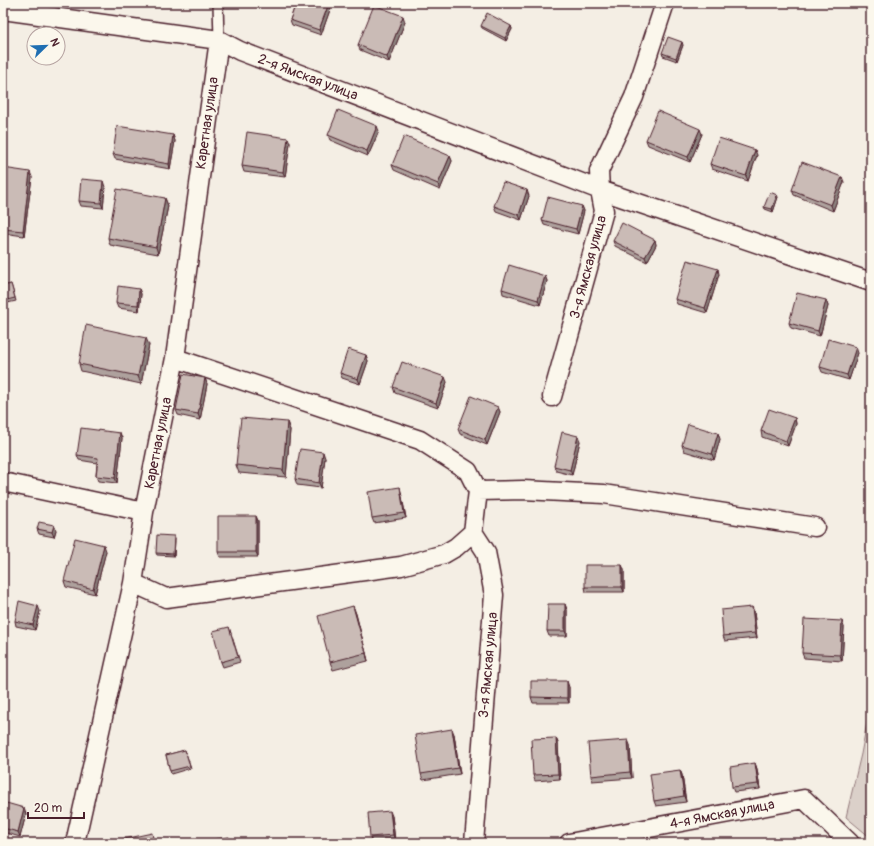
<svg xmlns="http://www.w3.org/2000/svg" width="874" height="846" font-family="Pangolin,sans-serif">
<style>
.green{fill:#dbd0c9;stroke:#92787a}
.lines{fill:none;stroke-linecap:round;stroke-linejoin:round}
.service-casing{stroke:#4a1f2b;stroke-width:12}
.minor-casing{stroke:#4a1f2b;stroke-width:21}
.service{stroke:#fbf7ec;stroke-width:9}
.minor{stroke:#fbf7ec;stroke-width:18}
.wall{fill:#aea19d;stroke:#4a1f2b}
.shaded-wall{fill:#8d837f;stroke:#4a1f2b}
.building{fill:#cabbb6;stroke:#4a1f2b}
.labels{text-anchor:middle;dominant-baseline:central;stroke-width:3.5;stroke-linejoin:round;paint-order:stroke}
.street-label{font-size:14px;fill:#4a1f2b;stroke:#fbf7ec}
</style>
<rect width="100%" height="100%" fill="#f4eee4"/>
<filter id="ink" filterUnits="userSpaceOnUse"><feTurbulence type="fractalNoise" baseFrequency=".025" numOctaves="2"/><feDisplacementMap in="SourceGraphic" scale="8" xChannelSelector="R" yChannelSelector="G"/><feConvolveMatrix kernelMatrix="1 2 1 2 8 2 1 2 1" color-interpolation-filters="sRGB"/></filter>
<g filter="url(#ink)">
<path class="green" d="M871,701V838L846,817L861,754Z"/>
<g class="lines">
<g class="service-casing">
<path id="service" d="M218,3L219,40"/>
</g>
<g class="minor-casing">
<path id="minor" d="M3,10L219,40L240,51L600,190L871,282
M175,358L420,440L468,471L478,491
M552,397L604,211L600,190L599,171L634,97L665,3
M3,482L144,512
M478,491L523,490L604,494L815,527
M133,583L166,598L401,566L444,554L456,547L473,532
M75,843L133,583L144,512L175,358L219,40
M474,843L494,595L486,552L473,532L478,491
M569,843L804,799L850,843"/>
</g>
<use href="#service" class="service"/>
<use href="#minor" class="minor"/>
</g>
<path class="wall" d="M296,3H330L331,7L321,35L292,25L290,20Z
M405,22L389,62L360,50L358,45Z
M481,26H511L512,29L506,41L482,28Z
M683,45L677,61L663,56L662,53Z
M379,131L368,156L330,140L328,135Z
M702,134L690,162L648,145L646,140Z
M173,135L175,141L170,169L115,159L113,154Z
M288,138L290,143L285,177L244,172L242,166Z
M757,155L748,181L712,169L710,164Z
M450,156L452,161L440,190L394,170L392,165Z
M3,168L32,177L24,236L3,233Z
M844,182L833,211L794,195L792,190Z
M105,187L103,208L81,206L79,201Z
M529,196L521,220L496,211L494,206Z
M778,197L773,212L765,209L764,207Z
M165,198L168,206L158,254L110,245L108,238Z
M582,206L584,211L578,234L544,225L542,220Z
M655,240L656,245L647,262L615,246L613,241Z
M719,274L707,313L677,304L675,299Z
M545,276L547,281L540,305L503,294L502,289Z
M11,284L16,301L3,304V286Z
M139,289L141,294L139,311L118,308L116,303Z
M826,300L828,306L820,336L791,328L789,323Z
M149,345L141,384L81,371L79,364Z
M858,353L849,380L822,372L820,367Z
M366,355L368,361L360,384L342,378L340,373Z
M205,378L207,384L200,420L178,415L176,410Z
M447,382L438,408L395,393L393,387Z
M498,407L500,412L487,445L460,434L458,429Z
M795,418L796,424L788,446L762,437L761,431Z
M287,422L290,430L286,477L239,473L236,465Z
M120,433L122,438L117,483L98,481L96,476L97,463L79,460L77,455Z
M720,439L714,460L684,451L682,445Z
M580,441L572,475L556,471L554,466Z
M325,458L321,488L297,485L295,479Z
M401,492L406,518L374,523L372,518Z
M256,516L258,521V557H220L218,552Z
M37,529L56,530L54,537L39,534Z
M175,539L174,556L157,555L156,553Z
M106,551L95,594L66,587L64,581Z
M622,565L624,570V592H586L585,587Z
M565,604L567,610V636H549L547,631Z
M353,606L356,614L368,661L333,670L330,662Z
M752,607L754,612L757,638L725,641L723,636Z
M40,611L35,630L16,626L15,621Z
M229,627L240,662L223,667L221,662Z
M844,627L842,661L804,658L802,653Z
M569,687V703H533L531,697Z
M454,734L460,774L423,780L421,774Z
M556,738L558,743L560,779L535,781L533,775Z
M630,745L632,778L592,781L591,776Z
M185,750L191,768L171,774L166,755Z
M755,763L757,769L760,789L734,792L732,787Z
M680,770L682,775L686,802L656,806L654,801Z
M3,802L26,814L20,837L3,832Z
M392,816L395,840L372,842L370,837Z"/>
<path class="shaded-wall" d="M329,3H330L331,7L321,35L319,30Z
M403,16L405,22L389,62L387,57Z
M511,26L512,29L506,41L505,38Z
M682,42L683,45L677,61L676,58Z
M377,126L379,131L368,156L367,151Z
M700,129L702,134L690,162L688,157Z
M173,135L175,141L170,169L169,164Z
M288,138L290,143L285,177L283,172Z
M755,150L757,155L748,181L746,176Z
M450,156L452,161L440,190L438,184Z
M30,172L32,177L24,236L23,231Z
M842,177L844,182L833,211L831,205Z
M103,181L105,187L103,208L101,203Z
M527,190L529,196L521,220L519,215Z
M777,195L778,197L773,212L772,209Z
M165,198L168,206L158,254L156,247Z
M582,206L584,211L578,234L576,229Z
M655,240L656,245L647,262L645,257Z
M718,269L719,274L707,313L705,308Z
M545,276L547,281L540,305L538,300Z
M139,289L141,294L139,311L138,305Z
M826,300L828,306L820,336L818,331Z
M146,338L149,345L141,384L138,376Z
M856,347L858,353L849,380L847,375Z
M366,355L368,361L360,384L358,379Z
M445,377L447,382L438,408L436,403Z
M205,378L207,384L200,420L198,414Z
M498,407L500,412L487,445L485,440Z
M795,418L796,424L788,446L786,441Z
M287,422L290,430L286,477L283,470Z
M120,433L122,438L117,483L115,478Z
M718,433L720,439L714,460L712,454Z
M578,436L580,441L572,475L570,470Z
M323,452L325,458L321,488L319,483Z
M400,487L401,492L406,518L404,513Z
M256,516L258,521V557L256,552Z
M54,525L56,530L54,537L52,532Z
M174,536L175,539L174,556L173,554Z
M104,545L106,551L95,594L93,589Z
M622,565L624,570V592L622,587Z
M565,604L567,610V636L565,631Z
M38,606L40,611L35,630L33,625Z
M353,606L356,614L368,661L366,653Z
M752,607L754,612L757,638L755,633Z
M842,621L844,627L842,661L840,655Z
M567,681L569,687V703L567,698Z
M452,729L454,734L460,774L458,768Z
M556,738L558,743L560,779L558,774Z
M628,740L630,745L632,778L630,772Z
M755,763L757,769L760,789L758,784Z
M680,770L682,775L686,802L684,796Z
M24,808L26,814L20,837L18,832Z
M390,811L392,816L395,840L393,835Z"/>
<path class="building" d="M296,3H329L319,30L290,20Z
M374,5L403,16L387,57L358,45Z
M487,13L511,26L505,38L481,26Z
M668,37L682,42L676,58L662,53Z
M338,110L377,126L367,151L328,135Z
M658,111L700,129L688,157L646,140Z
M117,126L173,135L169,164L113,154Z
M247,132L288,138L283,172L242,166Z
M404,136L450,156L438,184L392,165Z
M719,138L755,150L746,176L710,164Z
M802,162L842,177L831,205L792,190Z
M3,168L30,172L23,231L3,229Z
M81,179L103,181L101,203L79,201Z
M503,182L527,190L519,215L494,206Z
M117,189L165,198L156,247L108,238Z
M770,192L777,195L772,209L764,207Z
M548,197L582,206L576,229L542,220Z
M622,223L655,240L645,257L613,241Z
M687,260L718,269L705,308L675,299Z
M509,265L545,276L538,300L502,289Z
M11,284L15,298L3,301V286Z
M118,286L139,289L138,305L116,303Z
M797,293L826,300L818,331L789,323Z
M86,325L146,338L138,376L79,364Z
M828,339L856,347L847,375L820,367Z
M348,349L366,355L358,379L340,373Z
M402,362L445,377L436,403L393,387Z
M183,374L205,378L198,414L176,410Z
M471,396L498,407L485,440L458,429Z
M769,409L795,418L786,441L761,431Z
M241,418L287,422L283,470L236,465Z
M688,424L718,433L712,454L682,445Z
M81,428L120,433L115,478L96,476L98,458L77,455Z
M562,432L578,436L570,470L554,466Z
M300,449L323,452L319,483L295,479Z
M400,487L404,513L372,518L368,492Z
M218,516H256V552H218Z
M39,522L54,525L52,532L37,529Z
M157,535L174,536L173,554L156,553Z
M75,538L104,545L93,589L64,581Z
M585,565H622V587H585Z
M19,601L38,606L33,625L15,621Z
M548,604H565V631H547Z
M353,606L366,653L330,662L318,616Z
M752,607L755,633L723,636L721,610Z
M804,619L842,621L840,655L802,653Z
M229,627L238,657L221,662L213,631Z
M531,681H567V698L531,697Z
M452,729L458,768L421,774L415,735Z
M556,738L558,774L533,775L531,739Z
M628,740L630,772L591,776L588,743Z
M185,750L190,766L170,771L166,755Z
M755,763L758,784L732,787L730,767Z
M680,770L684,796L654,801L650,774Z
M3,802L24,808L18,832L3,828Z
M390,811L393,835L370,837L368,813Z
M152,833L154,843H116L115,841Z
M229,837L230,843H206V841Z"/>
</g>
<g class="labels">
<g class="street-label">
<text transform="translate(308 77) rotate(21)">2-я Ямская улица</text>
<text transform="translate(207 123) rotate(-82)">Каретная улица</text>
<text transform="translate(588 267) rotate(-75)">3-я Ямская улица</text>
<text transform="translate(158 443) rotate(-79)">Каретная улица</text>
<text transform="translate(488 665) rotate(-85)">3-я Ямская улица</text>
<text transform="translate(722 814) rotate(-11)">4-я Ямская улица</text>
</g>
</g>
<rect width="874" height="846" fill="none" stroke="#fbf7ec" stroke-width="16"/>
<rect x="8" y="8" width="858" height="830" fill="none" stroke="#4a1f2b" stroke-width="1.5" filter="url(#ink)"/>
<g transform="translate(46 46) rotate(67)"><circle r="19" fill="#fbf7ec" stroke="#b4a19f"/>
<path d="M0-3L7 15L0 10L-7 15Z" fill="#1f6fb2"/>
<text y="-6" font-size="11" font-weight="bold" text-anchor="middle" fill="#4a1f2b">N</text>
</g>
<path d="M28 812v6h56v-6" fill="none" stroke="#4a1f2b" stroke-width="2"/>
<text x="34" y="812" font-size="12" fill="#4a1f2b" stroke="#fbf7ec" stroke-width="3" paint-order="stroke">20 m</text>
</svg>
